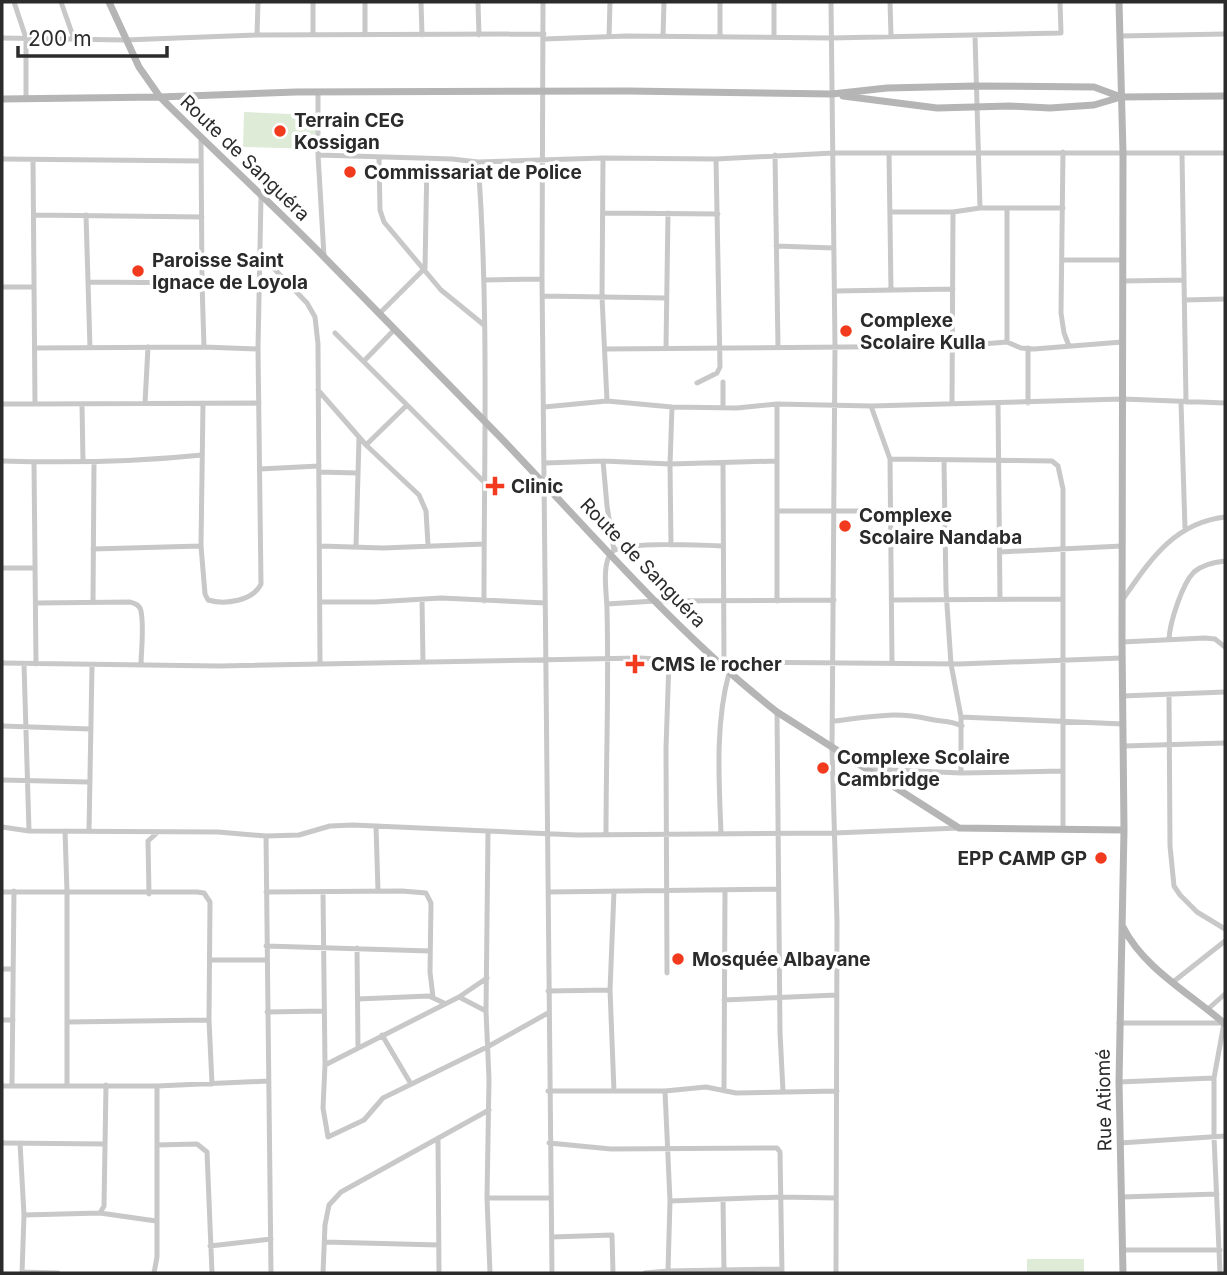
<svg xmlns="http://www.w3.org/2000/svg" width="1227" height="1275" font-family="Inter,sans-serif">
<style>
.pitch{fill:#deebd7}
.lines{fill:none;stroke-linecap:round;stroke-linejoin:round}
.street{stroke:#c8c8c8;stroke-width:5}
.secondary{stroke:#b5b5b5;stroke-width:7}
.poi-dot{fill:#f23a1e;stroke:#fff;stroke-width:2.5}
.labels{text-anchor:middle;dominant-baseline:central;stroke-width:7;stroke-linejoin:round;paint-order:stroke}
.poi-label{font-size:19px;font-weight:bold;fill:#2b2b2b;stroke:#fff;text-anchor:start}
.street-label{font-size:19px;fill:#2b2b2b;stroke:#fff}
</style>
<rect width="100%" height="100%" fill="#fff"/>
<path class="pitch" d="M244,112L316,115L315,149L243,147Z
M1027,1259H1084V1273H1027Z"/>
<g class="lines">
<path class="street" d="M14,2L26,38V98
M61,2L74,39
M365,2V35
M421,2L422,35
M478,2L479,35
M543,2L542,279L552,1273
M720,2V36
M831,2L835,347L832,748L837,921L836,1273
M890,2L891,36
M257,35L258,2
M313,35V2
M663,36L664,2
M774,36V2
M975,36L980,208
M1120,36L1225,34
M609,37L610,2
M2,38L125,40L257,35L544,34
M544,39L627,36L831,38L1061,33L1060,2
M318,92V155L324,256
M201,139L202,283L204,347
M1063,152L1061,313L1064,333L1069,346
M889,153L891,290
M1182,154L1186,402
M318,155L452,159L478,162L603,158L716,159L833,153H1225
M775,155L778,347
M603,158L602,297L607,401
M2,159L201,161
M379,159L380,210L384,222L441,290L484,325
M478,162C489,308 484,454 484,601
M891,212H953L980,208H1063
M603,213L718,214
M34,215L202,217
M86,215L90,348
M776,246L834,248
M260,254L307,303L315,317L318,344L320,663
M1063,260H1123
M484,280L542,279
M1122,281L1184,280
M89,282L202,283
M2,287H34
M835,291L953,289
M543,296L666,298
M1185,300L1225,299
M379,314L425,268L427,160
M335,333L485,483
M1007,342V208
M666,347L668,213
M35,348L204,347L258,349
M606,349L958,346L1007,342L1021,348L1034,349L1122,342
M364,361L394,330
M697,383L717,373L720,367L716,159
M318,390L366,445L419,495L426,511L428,545
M1181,402L1185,528
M145,403L148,347
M203,403L201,546L205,594L208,600C225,605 253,601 261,584L258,349L261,197
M998,403L1000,599
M1028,403V348
M2,404H35L33,160
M35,404L259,403
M777,404V601
M952,404L953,212
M82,405L83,462
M871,406L890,459L892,662
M544,407L607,401L672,407L737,408L777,404L871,406L1123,399L1225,403
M723,408V382
M366,445L406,406
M890,459L1052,461L1058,466L1063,489V829
M2,461C69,463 135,462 202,455
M603,461L607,506L614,550
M944,461L946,590L951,664L961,717V773
M34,462L36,664
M545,463L603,461L670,464L777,461
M723,463L724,661
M260,469L319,466
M319,472L357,473
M777,511H892
M671,545L670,464L672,407
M320,546L383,548L484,544
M356,546L359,438
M93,549L201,546
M1000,552L1122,546
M2,568H35
M422,599L423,662
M1123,599C1151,559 1174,523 1225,517
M893,600L1063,599
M93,602L94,462
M320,602H375L441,598L545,603
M37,603L130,602C135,604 137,603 140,608C145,619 141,652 141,665
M607,604L655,601L834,600
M1169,639C1170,622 1182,584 1194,572C1202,565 1215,562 1225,561
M1122,642L1205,638L1215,639L1225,647
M2,663L219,666L640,658L718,662L959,664L1122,658
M24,664L29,831
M1169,695L1170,846L1174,886L1180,895L1197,912L1225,929
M1122,696L1225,692
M777,712L780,1033L783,1091
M961,717L1123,724
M834,721C868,717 895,711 929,719C941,722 950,720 962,726
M2,726L90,729
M1124,746L1225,743
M869,769L961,773L1063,771
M2,780L88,782
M376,826L378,891
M2,827L29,831L218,832L266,836L299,835L330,826L353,825L577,835L834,833L959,828
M65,831L67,892V1086
M89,831L92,666
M488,833L486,1011L489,1079L487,1198L490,1273
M721,833C719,780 715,725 729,673
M606,835C606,760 609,685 607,610C607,596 601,563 612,552C623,541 704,545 723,546
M266,836L271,1273
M614,891L610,990L614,1091
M2,892H197L204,893L210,902L209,1020L212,1084
M266,892L402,891L426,893L431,903L430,972L433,997
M323,892L325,1065L323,1108L328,1137L364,1120L383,1098L489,1046L548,1013
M548,892L778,889
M149,894L148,841L158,832
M266,946L430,951
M357,948L358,1048
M211,960H266
M2,969H13
M667,973L666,748L669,660
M1173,982L1225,941
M548,991L610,990
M459,997L486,1011
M358,999L429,996L444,1003
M724,1000L837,995
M1208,1009L1225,994
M267,1012L324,1011
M2,1020H13
M68,1022L209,1020
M1119,1023H1224L1214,1078V1137L1220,1273
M382,1035L411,1084
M325,1065L459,997L487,978
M1119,1082L1214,1078
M12,1085L14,891
M2,1086H157L268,1081
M724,1090L725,890
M548,1091H665L706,1087L736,1093L837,1091
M665,1091L670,1201L668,1271
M438,1138L439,1273
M2,1143L105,1144
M20,1143L24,1215L22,1273
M549,1143L611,1149L777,1148L780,1152L782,1273
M1120,1143L1225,1136
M157,1145L197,1144L207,1152L212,1273
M1122,1197L1217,1194
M487,1198H550
M723,1199L724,1270
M670,1201L781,1197L836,1198
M100,1213L104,1206L106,1085
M24,1215L100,1213L156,1221
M552,1237L612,1235L613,1273
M324,1242L439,1245
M210,1246L271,1239
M1123,1250H1220
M22,1272L58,1273
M154,1273L157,1257V1086
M323,1273L325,1225L329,1205L341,1192L489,1110
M645,1273L668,1271L782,1269"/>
<path class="secondary" d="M109,2L139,67L160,97C214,151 270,202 324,257C383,318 443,378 502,439C591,532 675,632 777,712L959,828L1124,830
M1119,2L1123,153L1122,642L1124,830L1119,1082L1123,1273
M843,96L937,108L1010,106L1050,108L1094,105L1121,97L1225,96
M2,99L160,97L296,92L628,91L832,94L887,88L975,86L1094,87L1121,97
M1123,927C1144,969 1191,994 1225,1024"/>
</g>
<g class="poi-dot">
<circle cx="280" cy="131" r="7"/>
<circle cx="350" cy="172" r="7"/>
<circle cx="138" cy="271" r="7"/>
<circle cx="846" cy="331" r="7"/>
<path d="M491.5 475.5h7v7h7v7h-7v7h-7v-7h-7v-7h7z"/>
<circle cx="845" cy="526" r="7"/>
<path d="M631.5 653.5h7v7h7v7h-7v7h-7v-7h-7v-7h7z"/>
<circle cx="823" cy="768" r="7"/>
<circle cx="1101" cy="858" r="7"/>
<circle cx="678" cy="959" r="7"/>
</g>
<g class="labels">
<g class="poi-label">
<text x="294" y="120">Terrain CEG<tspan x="294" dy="22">Kossigan</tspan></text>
<text x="364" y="172">Commissariat de Police</text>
<text x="152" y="260">Paroisse Saint<tspan x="152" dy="22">Ignace de Loyola</tspan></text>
<text x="860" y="320">Complexe<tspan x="860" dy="22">Scolaire Kulla</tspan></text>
<text x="511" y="486">Clinic</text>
<text x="859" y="515">Complexe<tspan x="859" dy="22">Scolaire Nandaba</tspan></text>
<text x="651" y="664">CMS le rocher</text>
<text x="837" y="757">Complexe Scolaire<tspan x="837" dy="22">Cambridge</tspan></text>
<text x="1087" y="858" text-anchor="end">EPP CAMP GP</text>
<text x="692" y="959">Mosquée Albayane</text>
</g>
<g class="street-label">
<text transform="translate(245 158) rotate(44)">Route de Sanguéra</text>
<text transform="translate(643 563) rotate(46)">Route de Sanguéra</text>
<text transform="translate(1104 1100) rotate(-91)">Rue Atiomé</text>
</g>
</g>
<rect width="1227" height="1275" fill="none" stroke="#2b2b2b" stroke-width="7"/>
<path d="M18 46v10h149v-10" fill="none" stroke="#2b2b2b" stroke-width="3.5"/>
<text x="28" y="46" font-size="21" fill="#2b2b2b" stroke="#ffffff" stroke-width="5" paint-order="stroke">200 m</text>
</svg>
